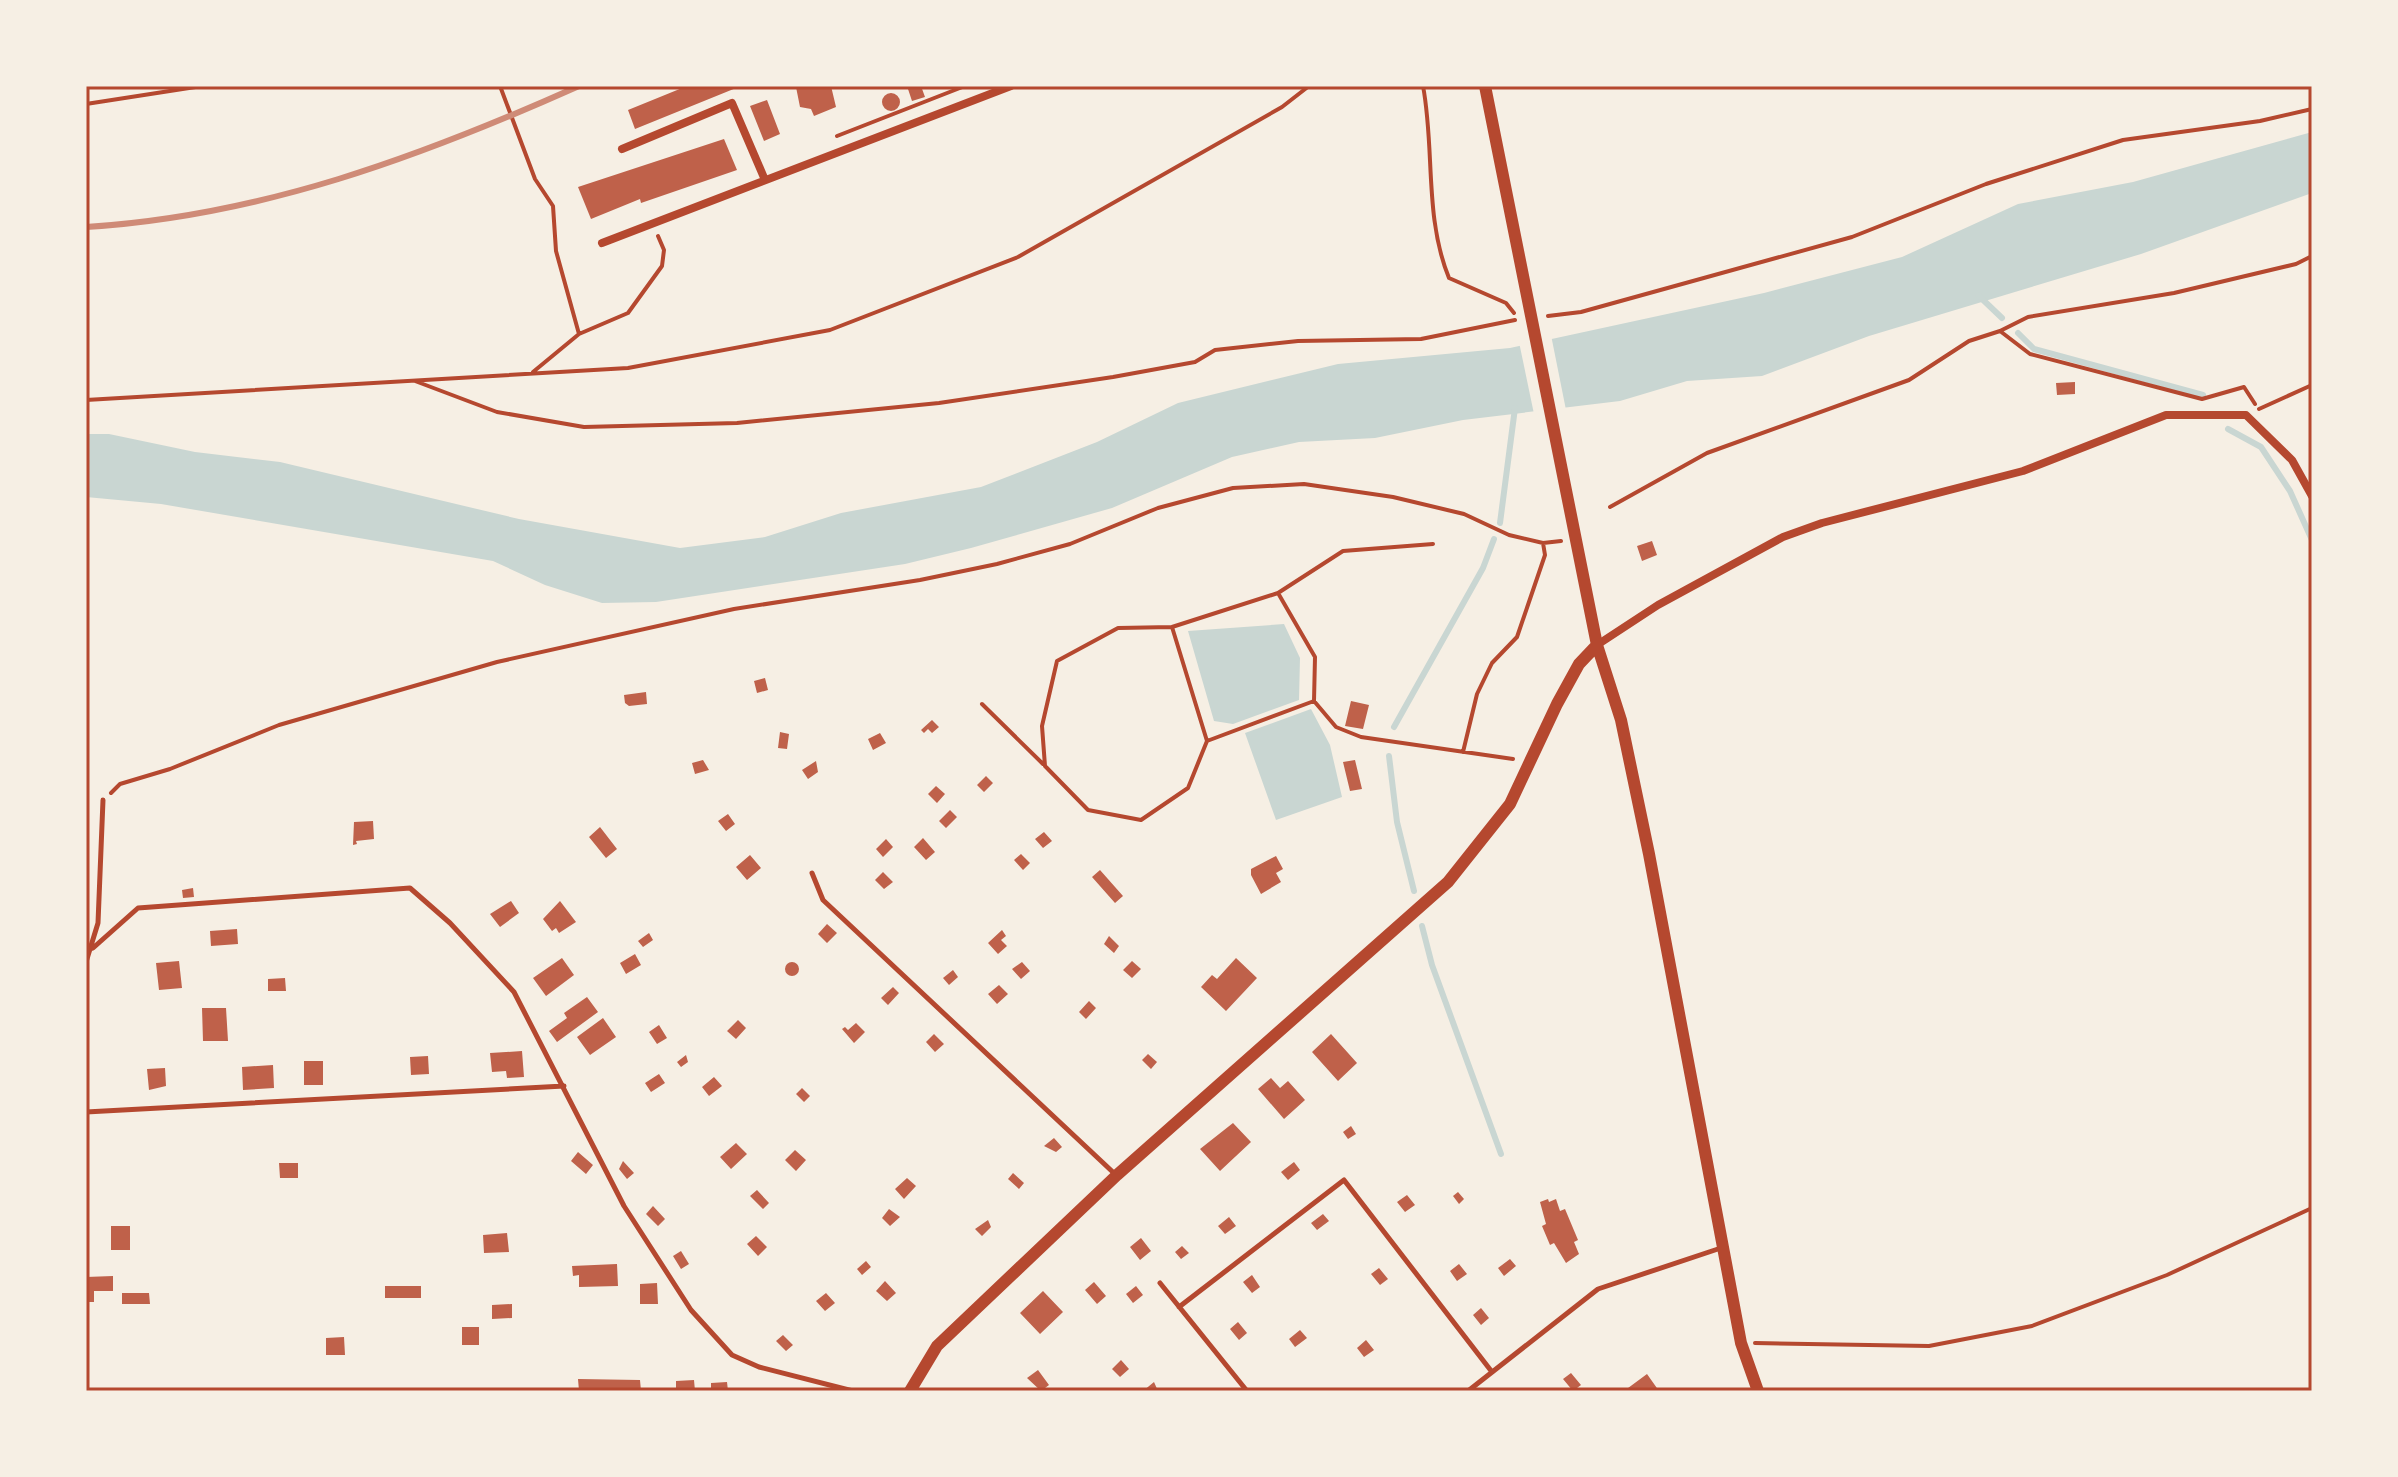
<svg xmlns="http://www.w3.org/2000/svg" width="2398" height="1477" font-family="'Noto Serif',serif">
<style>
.water{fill:#c9d6d2}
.pier{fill:#f6efe4}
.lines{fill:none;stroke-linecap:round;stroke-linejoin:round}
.stream{stroke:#c9d6d2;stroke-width:6}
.building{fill:#bf614a}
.path{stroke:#b5482f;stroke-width:4}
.service{stroke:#b5482f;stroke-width:5}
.minor{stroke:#b5482f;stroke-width:8}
.tertiary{stroke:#b5482f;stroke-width:12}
.rail{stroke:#cf8b77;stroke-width:6}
.neatline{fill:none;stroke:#b5482f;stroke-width:3}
</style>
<rect width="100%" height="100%" fill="#f6efe4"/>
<path class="water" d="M2312,132V193L2141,254L1869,336L1762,376L1687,381L1620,401L1463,420L1375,438L1299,442L1232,457L1112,508L971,548L905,564L656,602L602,603L545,585L493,561L161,504L86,497V434H109L195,452L280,462L519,519L680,548L765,537L841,513L981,487L1097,442L1178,403L1338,364L1510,348L1764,293L1902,257L2018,204L2133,182Z
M1284,624L1300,658L1299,700L1233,724L1214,721L1188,631Z
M1311,709L1330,745L1342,797L1276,820L1245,733Z"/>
<path class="pier" d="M1551,335L1566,410L1534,414L1519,342Z"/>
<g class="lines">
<path class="stream" d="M1979,296L2002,318
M2018,333L2034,349L2203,395
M2228,429L2261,447L2290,491L2312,540
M1500,523L1515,408
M1394,727L1483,568L1494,539
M1389,756L1397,822L1414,891
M1422,926L1432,965L1501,1154"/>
</g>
<path class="building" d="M687,86H741L635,129L628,110Z
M831,86L836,107L814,116L811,109L800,107L796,87Z
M907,86H921L925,97L912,101Z
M882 102a9 9 0 1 1 18 0a9 9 0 1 1-18 0Z
M767,100L780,134L764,141L750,106Z
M724,139L737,170L641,203L640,199L591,219L578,187Z
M2075,382V394L2057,395L2056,383Z
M1652,541L1657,555L1642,561L1637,546Z
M765,678L768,690L757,693L754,681Z
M646,692L647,704L629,706L625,703L624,695Z
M1351,701L1369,705L1363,729L1345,726Z
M932,720L939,727L932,733L928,729L924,733L921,730Z
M780,732L789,734L787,749L778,748Z
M880,733L886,743L873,750L868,739Z
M703,760L709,770L695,774L692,763Z
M1355,760L1362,789L1350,791L1343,762Z
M816,761L818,772L808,779L802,770Z
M986,776L993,783L984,792L977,785Z
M936,786L945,794L937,803L928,794Z
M950,810L957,817L946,828L939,821Z
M728,814L735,824L726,831L718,821Z
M373,821L374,839L356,841L357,844L353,845L354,822Z
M600,827L617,849L606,858L589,837Z
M1044,832L1052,841L1043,848L1035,839Z
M923,838L935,852L926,860L914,847Z
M886,839L893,847L883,857L876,849Z
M1021,854L1030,863L1023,870L1014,860Z
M750,855L761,868L747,880L736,867Z
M1276,856L1283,869L1276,873L1281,882L1261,894L1251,875V869Z
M1100,870L1123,896L1115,903L1092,877Z
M883,872L893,882L884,889L875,880Z
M193,888L194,897L183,898L182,890Z
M511,901L519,913L500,927L490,914Z
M560,901L576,922L559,933L556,928L552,931L543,919Z
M827,924L837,933L827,943L818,934Z
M237,929L238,944L211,946L210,931Z
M1002,930L1006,936L1001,940L1007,946L998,954L988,943Z
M649,933L653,940L643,947L638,941Z
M1109,936L1119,946L1114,953L1104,944Z
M635,954L641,965L626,974L620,963Z
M562,958L574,975L546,996L533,978Z
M1236,958L1257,978L1226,1011L1201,987L1212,975L1217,979Z
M179,961L182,988L159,990L156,963Z
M1132,961L1141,969L1132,978L1123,970Z
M785 969a7 7 0 1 1 14 0a7 7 0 1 1-14 0Z
M1022,962L1030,971L1021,979L1012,969Z
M953,970L958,977L949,985L943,978Z
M285,978L286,991H268V979Z
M999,985L1008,994L997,1004L988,994Z
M893,987L899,993L888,1005L881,998Z
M587,997L598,1012L557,1042L549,1031L567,1018L564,1013Z
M1089,1001L1096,1008L1086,1019L1079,1012Z
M202,1008H226L228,1041H203Z
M603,1018L616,1037L590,1055L577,1037Z
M738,1020L746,1028L736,1039L727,1031Z
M856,1023L865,1032L854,1043L842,1029L845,1027L848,1030Z
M659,1025L667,1038L657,1044L649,1032Z
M934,1034L944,1044L935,1052L926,1042Z
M1331,1034L1357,1063L1338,1081L1312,1052Z
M522,1051L524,1077L507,1078L506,1071L492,1072L490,1053Z
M1148,1054L1157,1062L1151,1069L1142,1060Z
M686,1055L688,1062L681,1067L677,1062Z
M428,1056L429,1074L411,1075L410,1057Z
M304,1061H323V1085H304Z
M273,1065L274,1088L243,1090L242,1067Z
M165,1068L166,1086L149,1090L147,1069Z
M659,1074L665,1083L651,1092L645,1083Z
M714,1077L722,1086L709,1096L702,1087Z
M1271,1078L1280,1088L1288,1081L1305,1100L1284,1119L1258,1089Z
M802,1088L810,1096L804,1102L796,1094Z
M1233,1123L1251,1142L1220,1171L1200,1149Z
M1351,1126L1356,1134L1348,1139L1343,1132Z
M1054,1138L1062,1147L1056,1152L1044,1146Z
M736,1143L747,1154L731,1169L720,1157Z
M795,1150L806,1160L796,1171L785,1160Z
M578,1152L593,1165L586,1174L571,1161Z
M623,1161L634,1173L627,1179L619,1169Z
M1294,1162L1300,1170L1288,1180L1281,1172Z
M279,1163H298V1178H280Z
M1013,1173L1024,1183L1019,1189L1008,1179Z
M907,1178L916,1186L904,1199L895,1189Z
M757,1190L769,1203L763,1209L750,1196Z
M1458,1192L1464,1199L1459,1204L1453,1196Z
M1407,1195L1415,1205L1405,1212L1397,1202Z
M1548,1199L1549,1202L1556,1199L1560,1211L1565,1209L1578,1240L1574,1242L1579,1254L1566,1263L1554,1243L1550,1245L1542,1226L1546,1224L1540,1202Z
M653,1206L665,1219L658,1226L646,1214Z
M889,1209L900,1217L890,1226L882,1218Z
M1323,1214L1329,1221L1317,1230L1311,1223Z
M1229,1217L1236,1226L1225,1234L1218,1226Z
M988,1220L991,1227L982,1236L975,1229Z
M111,1226H130V1250H111Z
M507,1233L509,1252L484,1253L483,1235Z
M756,1236L767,1247L758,1256L747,1244Z
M1141,1238L1151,1251L1140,1260L1130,1247Z
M1182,1246L1189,1253L1181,1259L1175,1252Z
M681,1251L689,1264L681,1269L673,1256Z
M1510,1259L1516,1266L1504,1276L1498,1268Z
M866,1261L871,1267L862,1275L857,1269Z
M617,1264L618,1286L579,1287V1275L573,1276L572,1266Z
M1459,1264L1467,1274L1457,1281L1450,1271Z
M1379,1268L1388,1279L1380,1285L1371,1274Z
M1252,1275L1260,1287L1252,1293L1243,1282Z
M113,1276V1291H94V1302H86V1277Z
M885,1281L896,1293L887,1301L876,1291Z
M1094,1282L1106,1296L1097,1304L1085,1290Z
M657,1283L658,1304H640V1284Z
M385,1286H421V1298H385Z
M1136,1286L1143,1295L1133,1303L1126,1294Z
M1043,1291L1063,1312L1040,1334L1020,1313Z
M122,1293H149L150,1304H122Z
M826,1293L835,1303L825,1311L816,1301Z
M512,1304V1318L492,1319V1305Z
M1481,1308L1489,1318L1481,1325L1473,1315Z
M1238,1322L1247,1333L1239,1340L1230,1329Z
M462,1327H479V1345H462Z
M1300,1330L1307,1338L1295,1347L1289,1339Z
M783,1335L793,1345L786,1351L776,1341Z
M344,1337L345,1355H326V1338Z
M1366,1340L1374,1350L1364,1357L1357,1348Z
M1121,1360L1129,1369L1120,1377L1112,1369Z
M1038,1370L1049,1385L1041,1391L1027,1378Z
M1571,1373L1581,1385L1573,1391L1563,1379Z
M1647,1374L1659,1391H1624Z
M578,1379L640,1380L641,1391H579Z
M694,1380L695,1391H676V1381Z
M727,1382L728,1391H711V1383Z
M1154,1382L1158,1391H1143Z"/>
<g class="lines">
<path class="path" d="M500,86L535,179L553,206L556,251L579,334
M1423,86C1435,149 1424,217 1449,278L1506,303L1514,313
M86,104L202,86
M837,136L965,86
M1548,316L1581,312L1852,237L1986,184L2123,140L2260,121L2312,109
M2000,331L2028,317L2174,293L2296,264L2312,256
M533,372L579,334L628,313L662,266L664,250L658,236
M415,381L497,412L584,427L737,423L939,403L1113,377L1195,362L1215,350L1298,341L1421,339L1515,320
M86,400L628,368L830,330L1018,257L1282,107L1309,86
M2259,409L2312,385
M1610,507L1707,453L1909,380L1969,341L2000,331L2030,354L2202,399L2244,387L2255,404
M1543,543L1561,541
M1278,593L1343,551L1433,544
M1172,627L1118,628L1057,661L1042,726L1045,766L1088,810L1141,820L1188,788L1207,741
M1314,701L1315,657L1278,593L1172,627L1207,741L1314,701L1336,727L1361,737L1513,759
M982,704L1043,764
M111,793L120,784L170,769L279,725L497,662L734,609L920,580L997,564L1070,544L1158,508L1233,488L1304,484L1393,497L1464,514L1509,535L1543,543L1545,555L1517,637L1492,663L1477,694L1463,752
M1755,1343L1929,1346L2032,1326L2167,1275L2312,1208"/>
<path class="service" d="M812,873L823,900L1116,1175
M93,948L138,908L410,888L450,923L514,992L624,1206L691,1310L732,1355L759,1367L853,1391
M86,962L98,923L103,800
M86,1112L564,1086
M1160,1283L1247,1391
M1179,1307L1344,1180L1492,1372
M1468,1391L1598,1289L1721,1248"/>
<path class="minor" d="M622,149L732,103L765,180
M602,243L1011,86
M1597,645L1658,605L1783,537L1822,523L2023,471L2166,415H2246L2292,460L2312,496"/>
<path class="tertiary" d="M1485,86L1597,645L1621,720L1649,854L1741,1343L1758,1391
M910,1391L937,1346L1117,1175L1448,882L1510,804L1557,704L1579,664L1597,645"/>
<path class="rail" d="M86,227C261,216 420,157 579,86"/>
</g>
<rect width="2398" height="1477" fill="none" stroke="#f6efe4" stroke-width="176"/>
<rect x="88" y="88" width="2222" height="1301" class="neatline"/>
</svg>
